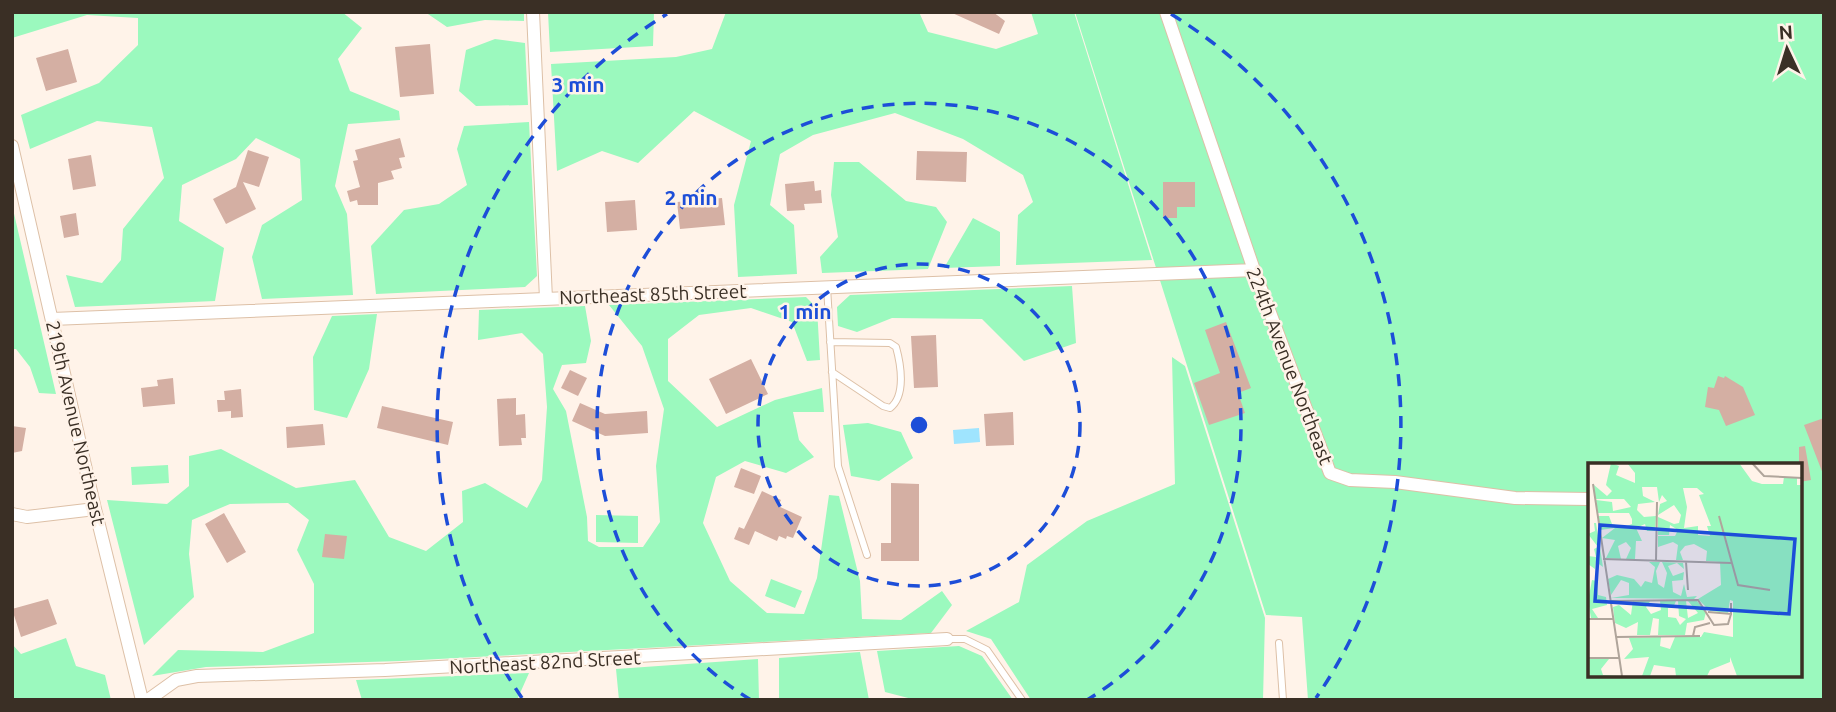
<svg xmlns="http://www.w3.org/2000/svg" width="1836" height="712" font-family="Ubuntu,sans-serif">
<style>
.green{fill:#9bf9be;fill-rule:evenodd}
.water{fill:#9fe4fe}
.building{fill:#d4afa3}
.lines{fill:none;stroke-linecap:round;stroke-linejoin:round}
.service-casing{stroke:#ddc0a7;stroke-width:8}
.minor-casing{stroke:#ddc0a7;stroke-width:14}
.service{stroke:#fff;stroke-width:6}
.minor{stroke:#fff;stroke-width:12}
.ring{fill:none;stroke:#1d4ed8;stroke-width:3.5;stroke-dasharray:12 9}
.labels{text-anchor:middle;dominant-baseline:central;stroke-width:5;stroke-linejoin:round;paint-order:stroke}
.street-label{font-size:19px;fill:#3a2f25;stroke:#fff3e9}
.inset-road{fill:none;stroke:#b0a59b;stroke-width:2}
.view{fill:#1d4ed8;fill-opacity:0.15;stroke:#1d4ed8;stroke-width:3.5}
.inset-edge{fill:none;stroke:#3a2f25;stroke-width:3.5}
.centre{fill:#1d4ed8;stroke:#fff3e9;stroke-width:3.5}
.ring-label{font-size:21px;text-anchor:middle;font-weight:bold;fill:#1d4ed8;stroke:#fff3e9;stroke-width:5;stroke-linejoin:round;paint-order:stroke}
</style>
<rect width="100%" height="100%" fill="#fff3e9"/>
<path class="green" d="M12,12H342L362,28L338,59L350,91L399,111L400,120L348,124L335,186L347,214L353,295L262,299L252,257L262,225L302,200L300,159L256,138L236,159L182,185L179,221L224,248L215,301L75,307L66,275L102,283L121,260L123,229L164,178L152,127L97,121L30,149L21,115L99,83L138,45V18L87,15L12,38Z
M425,12H524V21L485,20L447,27Z
M548,12H654L653,46L550,52Z
M726,12H919L928,32L996,49L1038,34L1031,12H1074L1152,260L1016,265L1018,215L1033,202L1023,175L963,139L895,113L813,135L780,154L770,205L794,225L797,274L738,277L734,205L751,141L694,111L638,163L602,151L557,171L551,64L676,57L712,49Z
M1075,12H1824V700H1308L1302,617L1266,615ZM1589,465H1799V675H1589Z
M495,39L525,43L528,105L476,106L459,91L466,50Z
M529,122L537,276L525,287L376,294L371,246L404,210L439,204L467,185L457,149L464,126Z
M834,162H859L906,201L936,207L947,222L928,269L822,273L820,257L838,237L831,195Z
M12,205L56,394L39,393L30,367L16,349H12Z
M973,218L1000,232V266L944,268Z
M1072,286L1076,343L1024,361L982,319L892,318L857,332L838,326L837,307L850,295Z
M806,297L817,308L820,360L807,361L792,322L751,308L699,315L668,339V381L717,427L775,400L822,388L824,412H793L799,440L814,457L786,473L745,461L716,477L703,523L730,581L767,613L804,614L817,578L829,495L839,496L860,581L862,619L901,620L942,591L952,605L931,633L400,661L206,667L152,676L178,650L263,652L314,633V584L297,550L309,520L288,503L230,504L192,520L189,554L194,597L144,645L107,500L167,504L189,486V456L221,449L296,488L355,480L389,537L426,551L463,522L462,491L485,483L527,508L542,480L547,407L543,354L522,333L478,340L479,310L585,306L591,341L586,363L562,365L553,389L566,411L587,517L588,541L599,547H643L660,522L656,466L664,409L642,346L609,305Z
M377,314L369,369L347,418L314,410L313,357L332,316Z
M1172,357L1185,366L1265,618L1263,700H1031L991,639L966,631L1019,602L1027,565L1087,521L1175,484Z
M868,423L901,432L913,458L879,481L851,476L843,425Z
M168,465L169,483L132,485L131,467Z
M596,515L638,516V543L596,542Z
M771,579L802,591L795,608L765,596Z
M66,638L76,666L105,675L111,700H12V644L21,654Z
M959,646L982,656L1013,700H916L885,692L877,651Z
M860,652L869,700H779V658Z
M758,659L759,700H619L616,669Z
M529,673L517,700H362L356,680Z"/>
<path class="water" d="M979,428L980,442L954,444L953,430Z"/>
<path class="building" d="M950,12H993L1005,21L999,34Z
M430,44L434,94L400,97L395,47Z
M68,49L77,82L46,91L36,58Z
M400,138L405,157L399,158L402,168L391,171L394,179L378,183V205H358L357,200L350,202L347,191L360,187L353,161L358,160L355,150Z
M248,150L269,157L259,187L243,182L256,209L226,224L213,199L236,187Z
M917,151L967,152L966,182L916,180Z
M91,155L96,186L73,190L68,159Z
M814,181L815,191L821,190L822,203L804,204L805,210L787,211L785,184Z
M1163,182H1195V207H1177V218H1163Z
M722,198L725,225L680,229L677,202Z
M635,200L637,230L607,232L605,202Z
M76,213L79,235L64,238L60,216Z
M1226,322L1251,388L1238,393L1245,413L1209,425L1194,383L1220,373L1205,330Z
M936,335L938,387L914,388L911,336Z
M751,359L768,394L726,414L709,379Z
M570,370L587,378L578,396L561,388Z
M1718,376L1724,378L1725,376L1743,387L1755,415L1726,426L1719,410L1705,407L1708,387L1714,388Z
M173,378L175,404L143,407L141,388L158,386L157,380Z
M241,389L243,417L231,418V411L218,412L217,400H225L224,391Z
M516,398V415L525,414L526,438H521L522,445L499,446L497,399Z
M580,403L605,414L647,411L648,433L605,436L572,421Z
M382,406L453,422L448,445L377,428Z
M1013,412L1014,445L986,446L984,414Z
M1824,418V474H1823L1804,425Z
M323,424L325,445L287,448L286,427Z
M12,426L26,428L22,451L12,453Z
M1805,446L1811,480L1799,482V447Z
M741,468L761,476L754,494L734,487Z
M891,483L919,484V561H881V543H891Z
M762,491L781,500L778,506L802,517L793,538L787,536L786,539L779,536L777,541L755,531L749,545L734,539L739,527L744,529Z
M224,513L246,552L227,563L205,524Z
M325,534L347,536L344,559L322,557Z
M48,599L57,624L21,637L12,609Z"/>
<g class="lines">
<g class="service-casing">
<path id="service" d="M827,287L838,466L867,555
M830,342L890,343L896,347C901,365 906,396 890,408L883,406L832,372
M947,639H965L987,650L1022,700
M1279,643L1283,700"/>
</g>
<g class="minor-casing">
<path id="minor" d="M533,12L546,299
M1166,12L1254,270L1330,473L1350,480L1395,482L1515,498L1589,499
M12,146L95,509L142,700
M52,319L1254,270
M12,514L27,517L95,509
M148,700L176,680L197,676L385,670L947,639"/>
</g>
<use href="#service" class="service"/>
<use href="#minor" class="minor"/>
</g>
<g class="ring">
<circle cx="919" cy="425" r="161"/>
<path d="M751 700A322 322 0 1 1 1087 700"/>
<path d="M522 698A482 482 0 0 1 667 14M1171 14A482 482 0 0 1 1316 698"/>
</g>
<g class="labels">
<g class="street-label">
<text transform="translate(653 294) rotate(-2)">Northeast 85th Street</text>
<text transform="translate(1290 366) rotate(69)">224th Avenue Northeast</text>
<text transform="translate(76 423) rotate(77)">219th Avenue Northeast</text>
<text transform="translate(545 662) rotate(-3)">Northeast 82nd Street</text>
</g>
</g>
<g transform="translate(1588 463)">
<rect width="214" height="214" fill="#fff3e9"/>
<path d="M23,0L31,3L28,12L47,20V10L39,0H151L164,18L174,21H195L196,14H209V22H214L213,213H149L142,194V199L122,207L119,213H88L87,205L66,202L62,213H54L61,194L36,196L45,186L41,175L73,174L72,183L82,186L87,174H113L116,169L145,174V138L142,137L140,150L122,148L110,136L133,122L132,99L118,98L119,88L106,81L97,83L92,89L95,97H88L90,82L85,79L70,84V73H87L90,67L82,62L81,72H70V54L86,61L91,60L93,52L86,42L70,52L72,41L79,38L74,32L71,39L69,24H54L55,33L67,39L50,41L49,47L56,54L68,53L67,68H59L57,61L48,65L54,78H48L47,96H38L43,85L38,79L30,83L33,96L18,95L27,77L14,75L27,65L12,67L10,53H21L24,61L36,64L44,61V56L41,50H10L8,37L24,39L25,48L43,44L36,36H7L6,22L19,33L24,28L18,22ZM95,25H109L116,31L111,32L123,63H119L122,73L110,72V63L96,65L99,44ZM6,60H8L15,104L8,99L7,106L0,101V93L8,94L6,86L10,84L0,71L7,68ZM61,99H72L68,108L70,121L76,125L79,110L74,99L95,100L96,106L89,100L80,103L85,113L96,109L95,117L84,118L85,129L93,133L96,121L99,134L109,133L106,136L23,135L41,132V120L33,117L23,132L20,116L29,112L46,116L53,124L57,118L64,120L67,104ZM4,117L9,118L10,132L18,134L19,142L4,146L10,155H3L0,138ZM45,137H63L58,144L63,151L73,147L72,138H88L85,145H80V154L88,155L92,162L98,156L91,153L90,138H98L100,155L110,150L100,138H109L118,149L116,157L99,160L97,172H70L71,156L65,155L62,172H49L50,159L38,165L27,160L25,144L31,142L43,152ZM0,196H21L13,206L15,212L33,213H0Z" fill="#9bf9be" fill-rule="evenodd"/>
<path class="inset-road" d="M164,0L176,13L214,15M5,21L34,213M131,53L150,122L182,127M15,96L143,100M68,98L69,39M98,99L100,127M22,138L110,137L126,162L140,161L143,151M120,149L143,151V140M0,156H25M105,173L107,164L122,160M28,174L112,173M0,195H31"/>
<path class="view" d="M12,62L207,76L201,151L7,138Z"/>
<rect width="214" height="214" class="inset-edge"/>
</g>
<circle cx="919" cy="425" r="10" class="centre"/>
<g class="ring-label">
<text x="578" y="92">3 min</text>
<text x="691" y="205">2 min</text>
<text x="805" y="319">1 min</text>
</g>
<rect width="1836" height="712" fill="none" stroke="#3a2f25" stroke-width="28"/>
<g transform="translate(1787 49) rotate(356)" stroke="#fff3e9" stroke-width="5" paint-order="stroke">
<path d="M0-5L12 26L0 18L-12 26Z" fill="#3a2f25"/>
<text y="-10" font-size="19" font-weight="bold" text-anchor="middle" fill="#3a2f25">N</text>
</g>
</svg>
